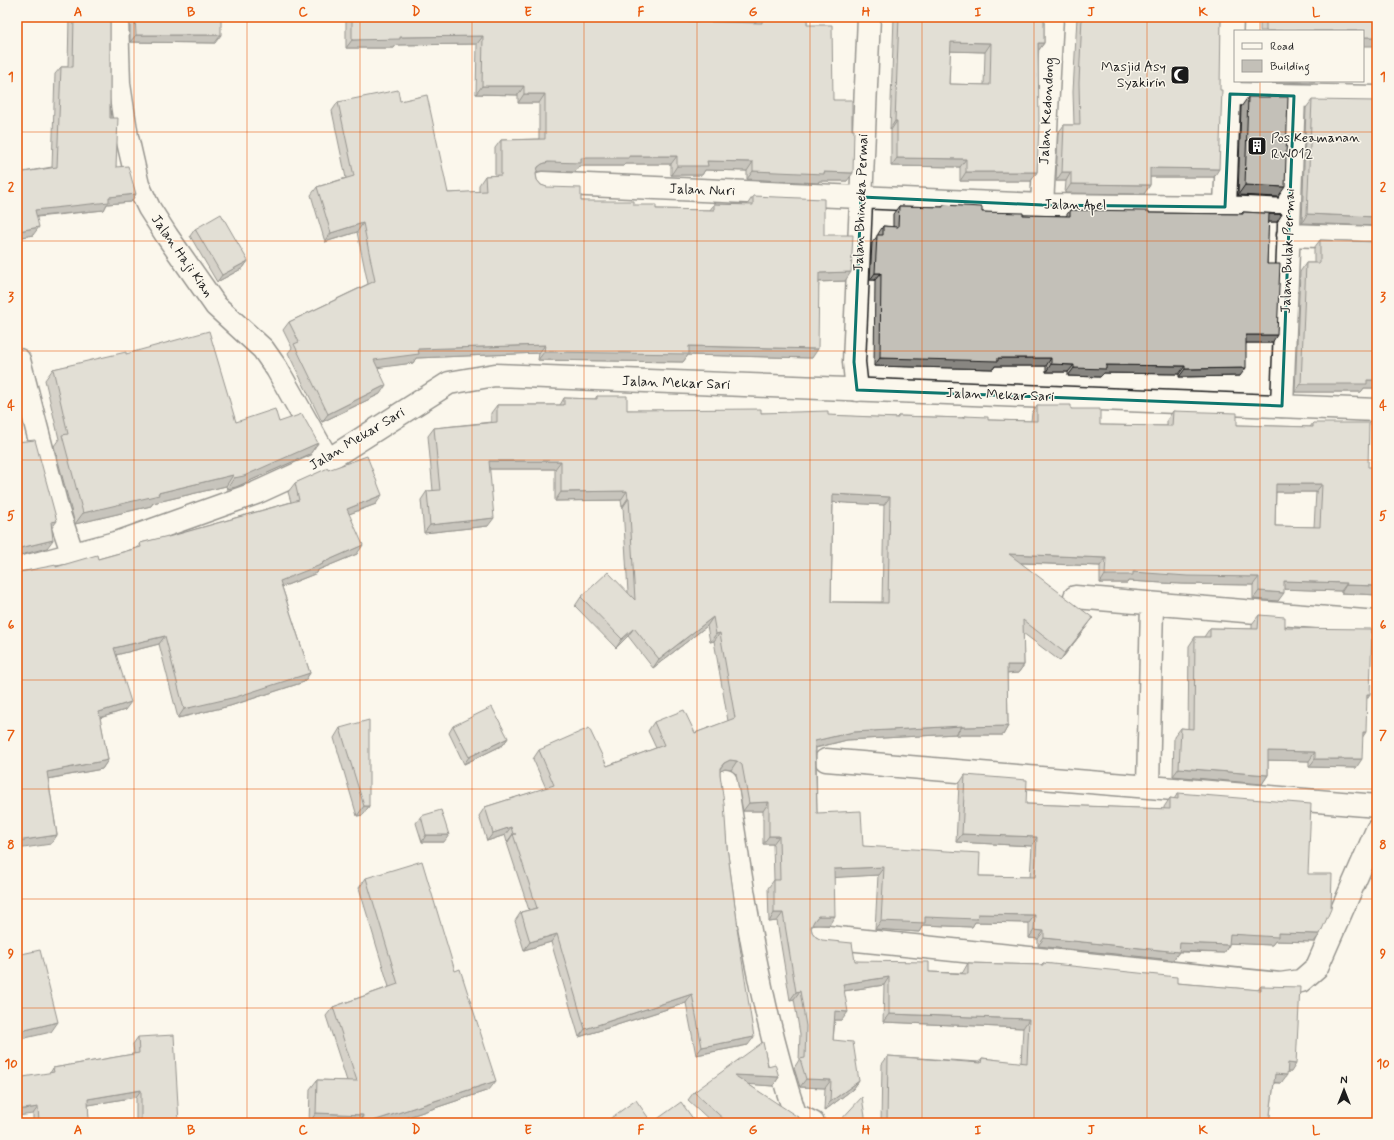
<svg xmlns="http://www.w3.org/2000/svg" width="1394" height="1140" font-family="Mynerve,sans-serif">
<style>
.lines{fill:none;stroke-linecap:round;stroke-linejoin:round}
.minor-casing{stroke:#1c1c1c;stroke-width:25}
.major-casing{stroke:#1c1c1c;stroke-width:25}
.minor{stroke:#fbf7ec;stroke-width:22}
.major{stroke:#fbf7ec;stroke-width:22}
.wall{fill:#a8a59e;stroke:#1c1c1c;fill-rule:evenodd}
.shaded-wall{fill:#888681;stroke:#1c1c1c}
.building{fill:#c3c0b8;stroke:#1c1c1c;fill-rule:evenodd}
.marked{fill:none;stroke:#0f766e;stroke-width:3;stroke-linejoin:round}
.grid{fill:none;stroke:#e8590c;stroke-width:1;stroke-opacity:0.55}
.labels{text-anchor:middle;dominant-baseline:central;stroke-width:3;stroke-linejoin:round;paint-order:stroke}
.poi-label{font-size:14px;fill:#1c1c1c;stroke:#fbf7ec;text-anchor:end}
.street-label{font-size:14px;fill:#1c1c1c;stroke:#fbf7ec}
.neatline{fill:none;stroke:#e8590c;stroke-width:1.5}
.grid-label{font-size:13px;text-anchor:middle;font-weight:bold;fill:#e8590c}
</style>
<rect width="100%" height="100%" fill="#fbf7ec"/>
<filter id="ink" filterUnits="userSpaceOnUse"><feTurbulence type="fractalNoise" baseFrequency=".025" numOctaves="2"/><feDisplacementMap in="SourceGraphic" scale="8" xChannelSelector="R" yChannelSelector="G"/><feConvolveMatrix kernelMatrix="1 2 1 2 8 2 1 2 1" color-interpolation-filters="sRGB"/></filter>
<g filter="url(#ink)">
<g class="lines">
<g class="minor-casing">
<path id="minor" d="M117,17L119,84L127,137L138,185L149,208L167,236L216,306L263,349L277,369L328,460
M1230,94L1377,97
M542,183L1042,205L1225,207L1288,210
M1042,205L1052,17
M1225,207L1232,17
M1288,235L1377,238
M19,360L58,511L73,555
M857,390L854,362L869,17
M1282,406L1294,96
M1075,597L1377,622
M826,760L1377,806
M726,781C743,894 759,1006 795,1114L813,1123
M1148,787L1152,604
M818,936L1280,984L1301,981L1317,967L1377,830"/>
</g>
<g class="major-casing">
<path id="major" d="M17,569L119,542L256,493L328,460L449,383L495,375L1377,410"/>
</g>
<use href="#minor" class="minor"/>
<use href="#major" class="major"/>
</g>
<path class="wall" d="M69,17H110V118L116,167L131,202L107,204L104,210L37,217L33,235L17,238V173L52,167L55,74L61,67H68Z
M130,17H221L215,43L130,42Z
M346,17H561V18L756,22V17H807V25L833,100L847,181H819L818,183L747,179V171L705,170L702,175H671V164H625L623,166H579L575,172L542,171L536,172V174L537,180L541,185L581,201L634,205L656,209L710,210L714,204L747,205L753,196L824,235L845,281L819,282L812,358L688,355L683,362L538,360L539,353L416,358L413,363L378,367L380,394L322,422L288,353L292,348L283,330L289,322L368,284L357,232L325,242L311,195L317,187L346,178L332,111L338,102L400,101L448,193L479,192V185L485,176H495V148L501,140L539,139V103H518V95L476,94L477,44L396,45L394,48H346Z
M894,17H1044V43L1038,51L1037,172L1031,181H960V167L891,166V130L890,129ZM950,51L985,52L984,85L949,84Z
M1077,17H1221L1214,177H1150V185L1144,194L1065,193L1066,181H1056L1058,133L1064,125H1074L1073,92Z
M1260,17H1377L1363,31H1260Z
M1248,97L1278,197L1238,195L1241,107Z
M1312,100L1377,226L1302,223L1306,108Z
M943,205L982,212L1023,215L1066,216L1070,210L1149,213L1241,214L1243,212L1282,214L1277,222H1268L1267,264L1272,343H1246L1240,376L1179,377V374L1104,373L1100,377L1068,376V372H1046V366H995L993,369L874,366L875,280H870L872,243L878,235V234L883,226L893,227V214L899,206L942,207Z
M195,229L248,261L243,268L217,282L190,236Z
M1320,240L1377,242V388H1364L1361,392H1295L1300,272L1306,263H1314V248Z
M126,354L236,422H279L318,443L310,454L236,487L227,489L226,486L153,503L151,506L75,524L54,446L59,439L45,380L53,369Z
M597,396L627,410L761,413L896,418L898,416L962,418L964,416L988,420L1031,421L1032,413L1037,405L1071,409L1100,425L1167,426V420L1173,411L1237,425L1310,427L1313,423L1368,467L1377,595L1341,593V591L1284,589L1278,601L1253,599V585L1181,584L1128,581L1127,583H1100V566L1021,563L1087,626L1060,661L1023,633L1024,665L1018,673L1007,674L1008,726L1003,735H956V734L847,740L816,748L817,813L863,846L979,876L1030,877L1032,846L956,842L959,784L965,775L1026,804L1164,809V807L1170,798L1174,799L1178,793L1308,874L1320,934L1314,942L1275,941L1272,945L1229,943V945L1224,953L1179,952L1173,960L1038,946V939L1029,938V923L975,922L972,927L923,925L919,932L875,929L878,875L834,877L829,925H813L811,927L812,932L816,937L855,961L929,972L962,973L963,972L968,963L1041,965L1043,963L1177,983L1258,990L1261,986L1291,1072H1287L1281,1083H1274L1269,1123H881L882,1064L888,1056L979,1062L982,1058L1021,1063L1023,1028L883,1022L884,985L844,991L842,1020H835L833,1040L859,1081L853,1089L824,1111L825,1088L800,1087L794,1068L799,1060L800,1034L794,999L790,1000L777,921L769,922L768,888L774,880L773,844H763V811H743L736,774L731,770L725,769L720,771V774L727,847L738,928L737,930L748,1045L696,1055L686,1003L579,1037L551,942L524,950L515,921L521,912L529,910L507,843L508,842H507L505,835L487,841L479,816L485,807L546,788L533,759L539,750L607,766L656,748L648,731L654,722L695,733L728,721L714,641L710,642L707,626L653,668L628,636L616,648L575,606L581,597L628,593L623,507H622L621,500L555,501V469H489L488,526L424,533L421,500L427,491H433L428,436L434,428L491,422V413L497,405H560L564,398L595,399ZM1276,492H1316L1314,527L1275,526ZM833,502L884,505L882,602H831Z
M328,470L376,504L349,514L357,554L318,570L317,573L282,587L310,673L304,682L230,706L178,718L159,644L116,655L125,710L100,718L108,760L102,769L48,779L57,835L51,844L20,572L98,559L137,548L140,543L168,537L291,502L288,492L295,483Z
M1259,615L1285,628L1366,699L1362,738L1356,768L1309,767V761L1268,760V775L1262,784L1173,776L1174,737L1181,728L1188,729L1189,646L1195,637H1204L1210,628L1252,629V624Z
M453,726L508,738L503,745L464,764L449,733Z
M340,728L369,806L363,815L357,816L334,738Z
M421,816L444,842H422L416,823Z
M366,878L489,1090L390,1123H309L310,1089L317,1080L347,1081L326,1016L333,1007L389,987L359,888Z
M138,1037L179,1123H136V1097L88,1105L89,1123H33V1114L50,1073L53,1068L134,1054L133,1044Z
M768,1066L779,1077L773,1086L748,1084L803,1123H713L688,1100L694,1092Z"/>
<path class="shaded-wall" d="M136,35H221L215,43L130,42Z
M483,36L477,44L396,45L394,48H346L352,40L400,37Z
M1363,37H1377V46H1363Z
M951,42L991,43L985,52L945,51Z
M1038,43H1044L1038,51Z
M1276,81H1316L1314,83L1275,82Z
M482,86H524L518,95L476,94Z
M524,94H545L539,103H518Z
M895,121H897L891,130L890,129Z
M629,156H677L671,164H625L623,166H579L575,172L542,171L536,172L538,167L542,164L548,162L581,158Z
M897,158L966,159L960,167L891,166Z
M707,161L753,162L747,171L705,170L702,175H671L677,166Z
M1150,168L1219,169L1214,177H1144Z
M753,171L824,172L853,173L847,181H819L818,183L747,179Z
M966,172H1037L1031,181H960Z
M1062,172H1071L1066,181H1056Z
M1071,184L1150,185L1144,194L1065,193Z
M1245,185L1285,187L1278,197L1238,195Z
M136,194L131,202L107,204L104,210L30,217L35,210L109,197Z
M1269,214H1282L1277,222H1263Z
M1307,214L1377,217V226L1302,223Z
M363,223L357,232L325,242L331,233Z
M39,227L33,235L17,238V234L19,231Z
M248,261L243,268L217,282L222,275Z
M851,272L845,281L813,282L819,273Z
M875,273H881L875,280H870Z
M1246,335H1277L1272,343H1241Z
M545,345L539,353L416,358L413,363L368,369L374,360L418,349Z
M689,346L818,349L812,358L688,355L683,362L538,360L544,352Z
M880,358H1051L1046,366H995L993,369L874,366Z
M1051,364L1074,365L1068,372H1046Z
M1106,365L1185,366L1179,374L1104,373L1100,377L1068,376L1074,368Z
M1246,368L1240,376L1179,377L1185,369Z
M1367,380H1377V388H1364L1361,392H1295L1301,384Z
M386,385L380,394L322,422L328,414Z
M318,443L310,454L236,487L227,489L234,478Z
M489,461H561L555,469H483Z
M233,475L226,486L153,503L151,506L75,524L83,513L158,493Z
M1276,484H1322L1316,492H1270Z
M627,491L621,500L555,501L561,492Z
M833,494L890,497L884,505L827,502Z
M382,495L376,504L341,517L347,509Z
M628,498H629L623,507H622Z
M494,518L488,526L424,533L430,525Z
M57,521L51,529V522Z
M53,540L47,548L17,556V550L20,548Z
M363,545L357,554L318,570L317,573L274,590L280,581Z
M1009,554L1106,558L1100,566L1003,562Z
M1133,572L1259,577L1253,585L1181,584L1128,581L1127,583H1100L1105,575Z
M1284,581L1347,583L1341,591L1278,589Z
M1346,585L1377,586V595L1341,593Z
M1259,591L1284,593L1278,601L1253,599Z
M713,617L707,626L653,668L659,659Z
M1093,618L1087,626L1060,661L1065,653Z
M634,628L628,636L616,648L622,639Z
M720,633L714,641L710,642L716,634Z
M165,636L159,644L108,657L114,648Z
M1007,665H1024L1018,673L1001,674Z
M310,673L304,682L230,706L178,718L184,709Z
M1367,694H1370L1364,703Z
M131,702L125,710L93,720L99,712Z
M962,726L956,734L847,740L810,749L815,741L853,732Z
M1008,726L1003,735H956L962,727Z
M1363,732H1366L1360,741Z
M508,738L503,745L464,764L469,757Z
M1268,751L1315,752L1309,761L1262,760Z
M1315,759H1362L1356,768L1309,767Z
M108,760L102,769L41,780L47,772Z
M730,760L737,761L731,770L725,769L718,772L724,763Z
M1179,768L1268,775L1262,784L1173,776Z
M769,802L763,811H743L749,803Z
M364,806H369L363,815L357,816Z
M511,827L505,835L487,841L493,833Z
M513,834L508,842H507L513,834H516Z
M962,834L1037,837L1032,846L956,842Z
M57,835L51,844L17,849V841Z
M426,835H449L444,842H422Z
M769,836H779L773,844H763Z
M884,867L878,875L828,878L834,869Z
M774,913H783L777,921L769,922Z
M978,914L1035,915L1029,923L975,922L972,927L923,925L919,932L875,929L881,921L925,917Z
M818,916H835L829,925H813L808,929L814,921Z
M1034,930L1044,931L1038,939L1029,938Z
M1278,933L1320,934L1314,942L1275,941L1272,945L1224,943L1230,934Z
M557,934L551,942L524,950L530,942Z
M1044,938L1179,952L1173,960L1038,946Z
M1180,943L1229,945L1224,953L1174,951Z
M889,977L884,985L837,992L843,984Z
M800,991L794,999L790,1000L796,992Z
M692,994L686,1003L579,1037L585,1029Z
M835,1011L848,1012L842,1020H829Z
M889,1014L1029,1019L1023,1028L883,1022Z
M58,1022L51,1032L17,1040V1032Z
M754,1037L748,1045L696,1055L702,1047Z
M1288,1063L1296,1064L1291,1072H1282Z
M1275,1074L1287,1075L1281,1083L1269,1082Z
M734,1075L779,1077L773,1086L728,1083Z
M806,1079L831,1080L825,1088L800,1087Z
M496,1081L489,1090L390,1123H367Z
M859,1081L853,1089L824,1111L830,1102Z
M141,1090L136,1097L83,1106L88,1099Z
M38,1107L33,1114L17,1116V1110Z
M316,1113L363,1115L358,1123H309Z"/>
<path class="building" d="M74,17H110V118H118L116,167L128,166L136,194L109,197V202L35,210L39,227L19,231L17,220V173L57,167L61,67H73Z
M135,17H221V35H136Z
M352,17H561V18L762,23V17H807V25H832L833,100H852V130H854L853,173L824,172V174L753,171V162L707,161L708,166H677V156H629V158H581V163L548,162L542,164L538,167L536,174L537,180L541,185L547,187L581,188V201H634V205H656V209L714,210V204L753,205V196L824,199V235H853L851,272L819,273L818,349L689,346V354L544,352L545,345L418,349L419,354L374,360L386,385L328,414L294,344L299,342L289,322L375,281L363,223L331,233L317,187L354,176L338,102L398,90L400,101L427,95L448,193L486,191L485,176L501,175V140L545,139V94H524V86H482L483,36L400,37V39L352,40Z
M899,17H1044V43H1038L1039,125L1037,172H966V159L897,158V121H895ZM951,42L991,43L990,85L949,84Z
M1082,17H1221L1220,90H1222L1219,169L1150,168V185L1071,184V172H1062L1064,125H1080L1079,83Z
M1266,17H1377V37H1363V31H1266Z
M1248,97H1288L1285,187L1245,185Z
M1312,100L1377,101V217L1307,214Z
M943,205L982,207V212L1023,213V215L1070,216V210L1149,211V213L1243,214V212L1282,214H1269L1267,264H1280L1277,335H1246V368L1185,369V366L1106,365V369L1074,368V365L1051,364V358H998V361L880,358L881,273H875L877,235H883V226L898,227L899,206L943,207Z
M221,214L248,261L222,275L195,229Z
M1320,240L1377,242V380H1367V384H1301L1306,263H1320Z
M209,331L236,422L275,409L279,422L302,414L318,443L244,476L234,478L233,475L158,493L159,495L83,513L62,435L68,434L53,369L126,352V354Z
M597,396H627V410L761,409V413L828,411V415L898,418V416L964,418V416L988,417V420L1037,421V405H1071V409H1100V425L1172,426L1173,411L1237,413V425L1313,427V423H1369L1368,467H1377V586L1346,585L1347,583L1284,581V593L1259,591V577L1187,576L1133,572V575H1105L1106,558L1009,554L1093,618L1065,653L1023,620L1024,665H1007L1008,726L962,727V726L853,732L815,741L817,813L861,811L863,846L980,853L979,876L1035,877L1037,837L962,834L965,775L1027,780L1026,804L1170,809V798L1178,799V793L1311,804L1308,874H1332L1331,909L1320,934L1278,933V937L1230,934L1229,945L1180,943L1179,952L1044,938V931L1034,930L1035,915L978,914L977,919L925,917V923L881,921L884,867L834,869L835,916H818L814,921L811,927L812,932L816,937L822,940L852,943L855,961L929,962V972L968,974V963L1043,965V963L1177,977V983L1261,990V986L1300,987L1296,1064L1288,1063L1287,1075L1275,1074L1269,1123H887L888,1056L981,1063L982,1058L1027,1063L1029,1019L889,1014V977L843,984L848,1012L835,1011L833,1040L853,1042L859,1081L830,1102L831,1080L806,1079L800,1059L805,1058L806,1026L800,991L796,992L783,913H774V880H780L779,836H769V802L749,803L742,765L737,761L730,760L724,763L720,768V774L724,803L727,847L738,928H737L754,1037L702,1047L692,994L585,1029L557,934L530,942L521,912L537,908L513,834H516H513L511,827L493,833L485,807L554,785L539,750L589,728L607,766L664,745L654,722L684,710L695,733L735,718L720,633L716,634L713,617L659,659L634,628L622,639L581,597L608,572L635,600L629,498H628L627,491L561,492V461H489L494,518L430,525L427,491L440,490L434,428L497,422V405H564V398L597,399ZM1276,484H1322L1320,527L1275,526ZM833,494L890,497L888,603L831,602Z
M35,440L57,521L51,522L53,540L20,548L17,550V442Z
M367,456L382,495L347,509L363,545L322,563L323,564L280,581L310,673L236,697L184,709L165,636L114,648L131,702L99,712L108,760L47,772L57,835L17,841V571L20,572L56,565V567L97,555L98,559L141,547L140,543L168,536V537L299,500L295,483L328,468V470Z
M1259,615L1285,617V628L1372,629L1370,694H1367L1366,732H1363L1362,759H1315V752L1268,751V775L1179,768L1181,728L1194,729L1195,637H1210V628L1258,629Z
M492,707L508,738L469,757L453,726Z
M369,720V806H364L340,728Z
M441,810L449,835H426L421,816Z
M422,861L455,971L460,969L496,1081L367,1123H362L363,1115L316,1113L317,1080L357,1081L333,1007L398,984L366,878Z
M40,950L58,1022L17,1032V955Z
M174,1035L179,1123H141V1090L88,1099L89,1123H39L38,1107L17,1110V1078L54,1072L53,1068L139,1053L138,1037Z
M763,1042L768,1066L775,1064L779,1077L734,1075L804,1121L801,1123H728L694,1092Z
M862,1097L866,1123H838Z
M636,1100L652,1123H604Z
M681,1102L696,1123H652Z"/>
</g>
<path d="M0 0H1394V1140H0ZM1230,94L1294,96L1282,406L857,390L854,362L861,197L1042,205L1225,207Z" fill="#fbf7ec" fill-opacity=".55" fill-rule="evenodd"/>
<path class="marked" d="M1230,94L1294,96L1282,406L857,390L854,362L861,197L1042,205L1225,207Z"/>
<path class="grid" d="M134,17V1123M247,17V1123M360,17V1123M472,17V1123M584,17V1123M697,17V1123M810,17V1123M922,17V1123M1034,17V1123M1147,17V1123M1260,17V31M1260,81V1123M17,132H1377M17,241H1377M17,351H1377M17,460H1377M17,570H1377M17,680H1377M17,789H1377M17,899H1377M17,1008H1377"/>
<defs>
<g id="mosque-square" transform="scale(1)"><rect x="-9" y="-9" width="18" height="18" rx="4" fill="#1c1c1c" stroke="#fbf7ec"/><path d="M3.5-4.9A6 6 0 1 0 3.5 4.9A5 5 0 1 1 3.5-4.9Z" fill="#fff"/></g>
<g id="building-square" transform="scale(1)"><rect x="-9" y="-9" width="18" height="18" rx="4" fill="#1c1c1c" stroke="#fbf7ec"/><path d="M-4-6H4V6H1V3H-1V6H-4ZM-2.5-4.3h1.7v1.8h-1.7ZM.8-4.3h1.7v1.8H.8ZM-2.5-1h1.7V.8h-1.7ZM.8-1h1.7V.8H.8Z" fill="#fff"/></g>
</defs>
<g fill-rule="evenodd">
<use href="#mosque-square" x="1180" y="75"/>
<use href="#building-square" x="1257" y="146"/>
</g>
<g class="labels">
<g class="poi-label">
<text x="1166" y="67">Masjid Asy<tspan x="1166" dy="16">Syakirin</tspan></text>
<text x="1271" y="138" text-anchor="start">Pos Keamanan<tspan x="1271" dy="16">RW012</tspan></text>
</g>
<g class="street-label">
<text transform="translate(1047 111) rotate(-87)">Jalan Kedondong</text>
<text transform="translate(702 190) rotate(2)">Jalan Nuri</text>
<text transform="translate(861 203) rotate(-88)">Jalan Bhineka Permai</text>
<text transform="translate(1075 205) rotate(1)">Jalan Apel</text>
<text transform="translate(1288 251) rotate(-88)">Jalan Bulak Permai</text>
<text transform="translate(182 256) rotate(55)">Jalan Haji Kian</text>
<text transform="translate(676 383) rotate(2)">Jalan Mekar Sari</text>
<text transform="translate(1000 395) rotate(2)">Jalan Mekar Sari</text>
<text transform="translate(357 439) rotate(-31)">Jalan Mekar Sari</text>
</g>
</g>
<rect width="1394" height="1140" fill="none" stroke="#fbf7ec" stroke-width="44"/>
<rect x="1234" y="30" width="130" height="52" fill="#fbf7ec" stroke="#a29f99"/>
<rect x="1242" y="43" width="20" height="6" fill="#fbf7ec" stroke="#a29f99"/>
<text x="1270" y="50" font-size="12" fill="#1c1c1c">Road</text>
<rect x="1242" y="60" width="20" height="12" fill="#c3c0b8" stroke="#a29f99"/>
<text x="1270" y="70" font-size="12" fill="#1c1c1c">Building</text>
<g transform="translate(1344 1090)" stroke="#fbf7ec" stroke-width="3" paint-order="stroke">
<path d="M0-3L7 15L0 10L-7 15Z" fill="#1c1c1c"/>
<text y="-6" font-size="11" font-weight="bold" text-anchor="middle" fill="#1c1c1c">N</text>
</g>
<rect x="22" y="22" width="1350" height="1096" class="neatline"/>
<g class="grid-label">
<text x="78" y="16">A</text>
<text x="191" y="16">B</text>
<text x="303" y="16">C</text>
<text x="416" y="16">D</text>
<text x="528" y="16">E</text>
<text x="641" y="16">F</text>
<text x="753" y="16">G</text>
<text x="866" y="16">H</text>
<text x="978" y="16">I</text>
<text x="1091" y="16">J</text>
<text x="1203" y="16">K</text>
<text x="1316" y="16">L</text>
<text x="11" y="81">1</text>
<text x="1383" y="81">1</text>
<text x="11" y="191">2</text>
<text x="1383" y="191">2</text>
<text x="11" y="301">3</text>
<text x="1383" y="301">3</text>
<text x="11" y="410">4</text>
<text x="1383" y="410">4</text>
<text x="11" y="520">5</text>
<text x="1383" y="520">5</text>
<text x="11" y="629">6</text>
<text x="1383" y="629">6</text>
<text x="11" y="739">7</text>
<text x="1383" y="739">7</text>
<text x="11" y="849">8</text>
<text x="1383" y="849">8</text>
<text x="11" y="958">9</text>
<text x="1383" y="958">9</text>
<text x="11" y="1068">10</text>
<text x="1383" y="1068">10</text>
<text x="78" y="1134">A</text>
<text x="191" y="1134">B</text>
<text x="303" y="1134">C</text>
<text x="416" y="1134">D</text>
<text x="528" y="1134">E</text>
<text x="641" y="1134">F</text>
<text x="753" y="1134">G</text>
<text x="866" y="1134">H</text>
<text x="978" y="1134">I</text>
<text x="1091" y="1134">J</text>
<text x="1203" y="1134">K</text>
<text x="1316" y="1134">L</text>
</g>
</svg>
